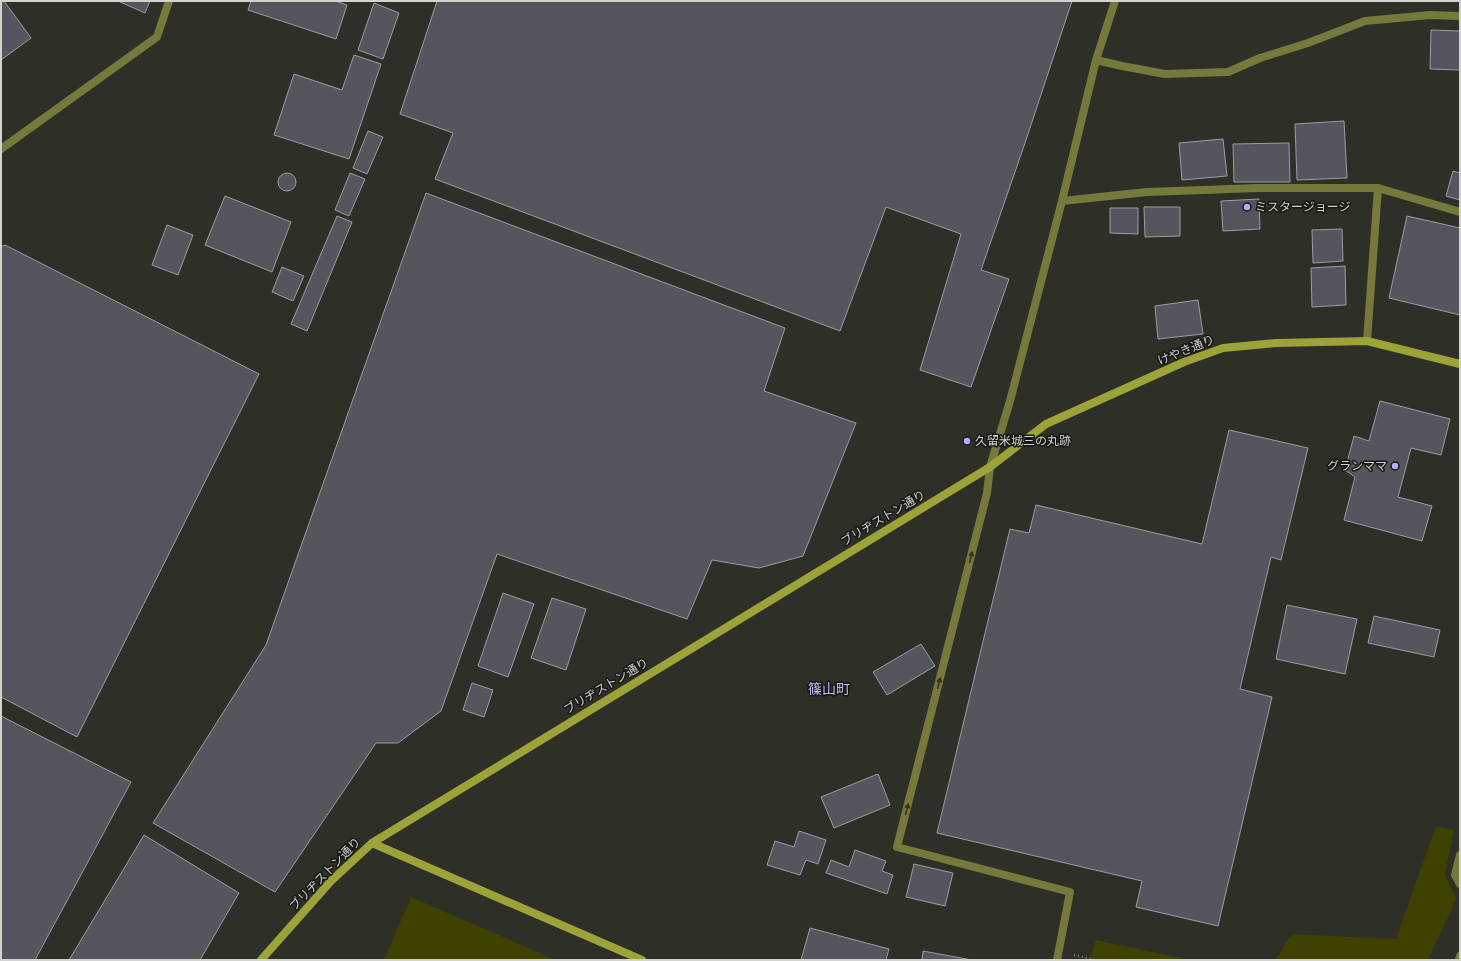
<svg xmlns="http://www.w3.org/2000/svg" width="1461" height="961" font-family="Figtree,'Noto Sans JP',sans-serif">
<style>
.green{fill:#3e4100}
.building{fill:#55555d;stroke:#9b9ca5}
.lines{fill:none;stroke-linecap:round;stroke-linejoin:round}
.path{stroke:#83847e;stroke-width:2.5;stroke-dasharray:1 3;stroke-linecap:butt}
.lane{stroke:#75793b;stroke-width:8}
.street{stroke:#75793b;stroke-width:8}
.secondary{stroke:#9da339;stroke-width:8}
.oneway{fill:#32341f}
.poi-dot{fill:#aeaefb;stroke:#161613;stroke-width:1.5}
.labels{text-anchor:middle;dominant-baseline:central;stroke-width:3;stroke-linejoin:round;paint-order:stroke}
.poi-label{font-size:12px;fill:#d2d3ce;stroke:#161613;text-anchor:start}
.street-label{font-size:12px;fill:#d2d3ce;stroke:#161613}
.quarter-label{font-size:14px;fill:#bdbff8;stroke:#161613}
</style>
<rect width="100%" height="100%" fill="#2e2f27"/>
<path class="green" d="M1436,826L1454,830L1445,874L1456,899L1428,960H1275L1292,934L1396,939Z
M411,897L556,960H384Z
M1096,940L1191,960H1090Z"/>
<path class="building" d="M1,1H4L31,38L1,60Z
M118,1H150L145,13Z
M251,1H335L347,5L336,39L248,10Z
M437,1H1072L1025,143L981,270L1009,279L971,387L920,370L961,234L886,207L840,331L435,179L453,133L400,114Z
M374,3L399,13L383,59L358,50Z
M1431,30L1460,31V70L1430,69Z
M354,55L381,64L349,159L274,135L294,74L342,90Z
M1344,121L1347,178L1297,180L1295,124Z
M368,131L383,137L367,174L353,168Z
M1223,139L1227,176L1182,180L1179,143Z
M1289,143L1290,182H1234L1233,144Z
M1453,171L1460,173V200L1446,196Z
M278 182a9 9 0 1 1 18 0a9 9 0 1 1-18 0Z
M350,173L365,179L349,216L335,210Z
M426,193L785,328L764,391L856,423L803,556L759,568L712,560L687,619L497,554L441,711L398,743H376L275,892L153,823L266,645Z
M225,196L291,222L272,272L205,245Z
M1259,199L1260,229L1223,231L1221,201Z
M1144,207H1180V236L1145,237Z
M1110,208H1138V234L1110,233Z
M337,216L352,222L307,331L291,324Z
M1407,216L1460,228V315L1389,298Z
M167,225L193,235L178,275L152,265Z
M1342,229L1343,261L1313,263L1312,230Z
M5,245L259,374L77,737L1,697V247Z
M1345,266L1346,305L1312,307L1311,268Z
M282,267L304,276L293,301L272,292Z
M1198,300L1203,334L1158,339L1155,306Z
M1380,401L1450,419L1441,455L1411,448L1398,497L1432,506L1422,541L1344,520L1355,477L1345,470L1354,436L1369,441Z
M1229,430L1308,448L1281,560L1271,557L1240,689L1272,697L1218,926L1136,907L1142,881L937,833L1010,529L1029,533L1036,505L1202,544Z
M503,593L534,604L508,677L478,666Z
M552,598L586,609L566,670L531,658Z
M1287,605L1357,619L1345,674L1276,659Z
M1374,616L1440,630L1434,657L1368,643Z
M921,644L935,666L887,695L873,672Z
M472,683L493,690L484,717L463,710Z
M1,716L131,782L35,960H1Z
M878,774L890,805L834,828L821,797Z
M799,831L826,840L818,864L806,860L800,875L767,865L775,841L794,847Z
M144,835L239,893L200,960H69Z
M855,850L886,861L882,871L893,875L887,894L826,873L831,860L849,867Z
M914,864L953,873L945,906L906,897Z
M810,928L889,949L886,960H801Z
M923,951L972,960H922Z"/>
<g class="lines">
<path class="path" d="M1074,955L1095,960"/>
<path class="lane" d="M1,149L157,37L169,1
M1459,960L1460,956"/>
<path class="street" d="M1096,60L1122,66L1165,74L1228,72L1260,58L1308,43L1365,21L1430,15L1460,16
M1062,201L1147,192L1258,188H1378L1460,212
M1367,341L1378,188
M1460,855L1455,875L1460,884
M1057,960L1070,892L897,847L987,493L990,467L1010,401L1062,201L1096,60L1115,1"/>
<path class="secondary" d="M372,843L642,960
M261,960L331,881L372,843L990,467L1046,424L1184,362L1223,348L1276,343L1367,341L1460,364"/>
</g>
<defs><path id="oneway-solid" d="M-6-.8H1V-3.2L6.5 0L1 3.2V.8H-6Z"/></defs>
<g class="oneway">
<use href="#oneway-solid" transform="translate(971 557) rotate(-76)"/>
<use href="#oneway-solid" transform="translate(939 683) rotate(-76)"/>
<use href="#oneway-solid" transform="translate(907 809) rotate(-76)"/>
</g>
<g class="poi-dot">
<circle cx="1247" cy="207" r="4"/>
<circle cx="967" cy="441" r="4"/>
<circle cx="1395" cy="466" r="4"/>
</g>
<g class="labels">
<g class="poi-label">
<text x="1255" y="207">ミスタージョージ</text>
<text x="975" y="441">久留米城三の丸跡</text>
<text x="1387" y="466" text-anchor="end">グランママ</text>
</g>
<g class="street-label">
<text transform="translate(1186 350) rotate(-22)">けやき通り</text>
<text transform="translate(883 518) rotate(-31)">ブリヂストン通り</text>
<text transform="translate(606 686) rotate(-31)">ブリヂストン通り</text>
<text transform="translate(325 874) rotate(-46)">ブリヂストン通り</text>
</g>
<g class="quarter-label">
<text x="829" y="689">篠山町</text>
</g>
</g>
<rect width="1461" height="961" fill="none" stroke="#d2d3ce" stroke-width="4"/>
</svg>
